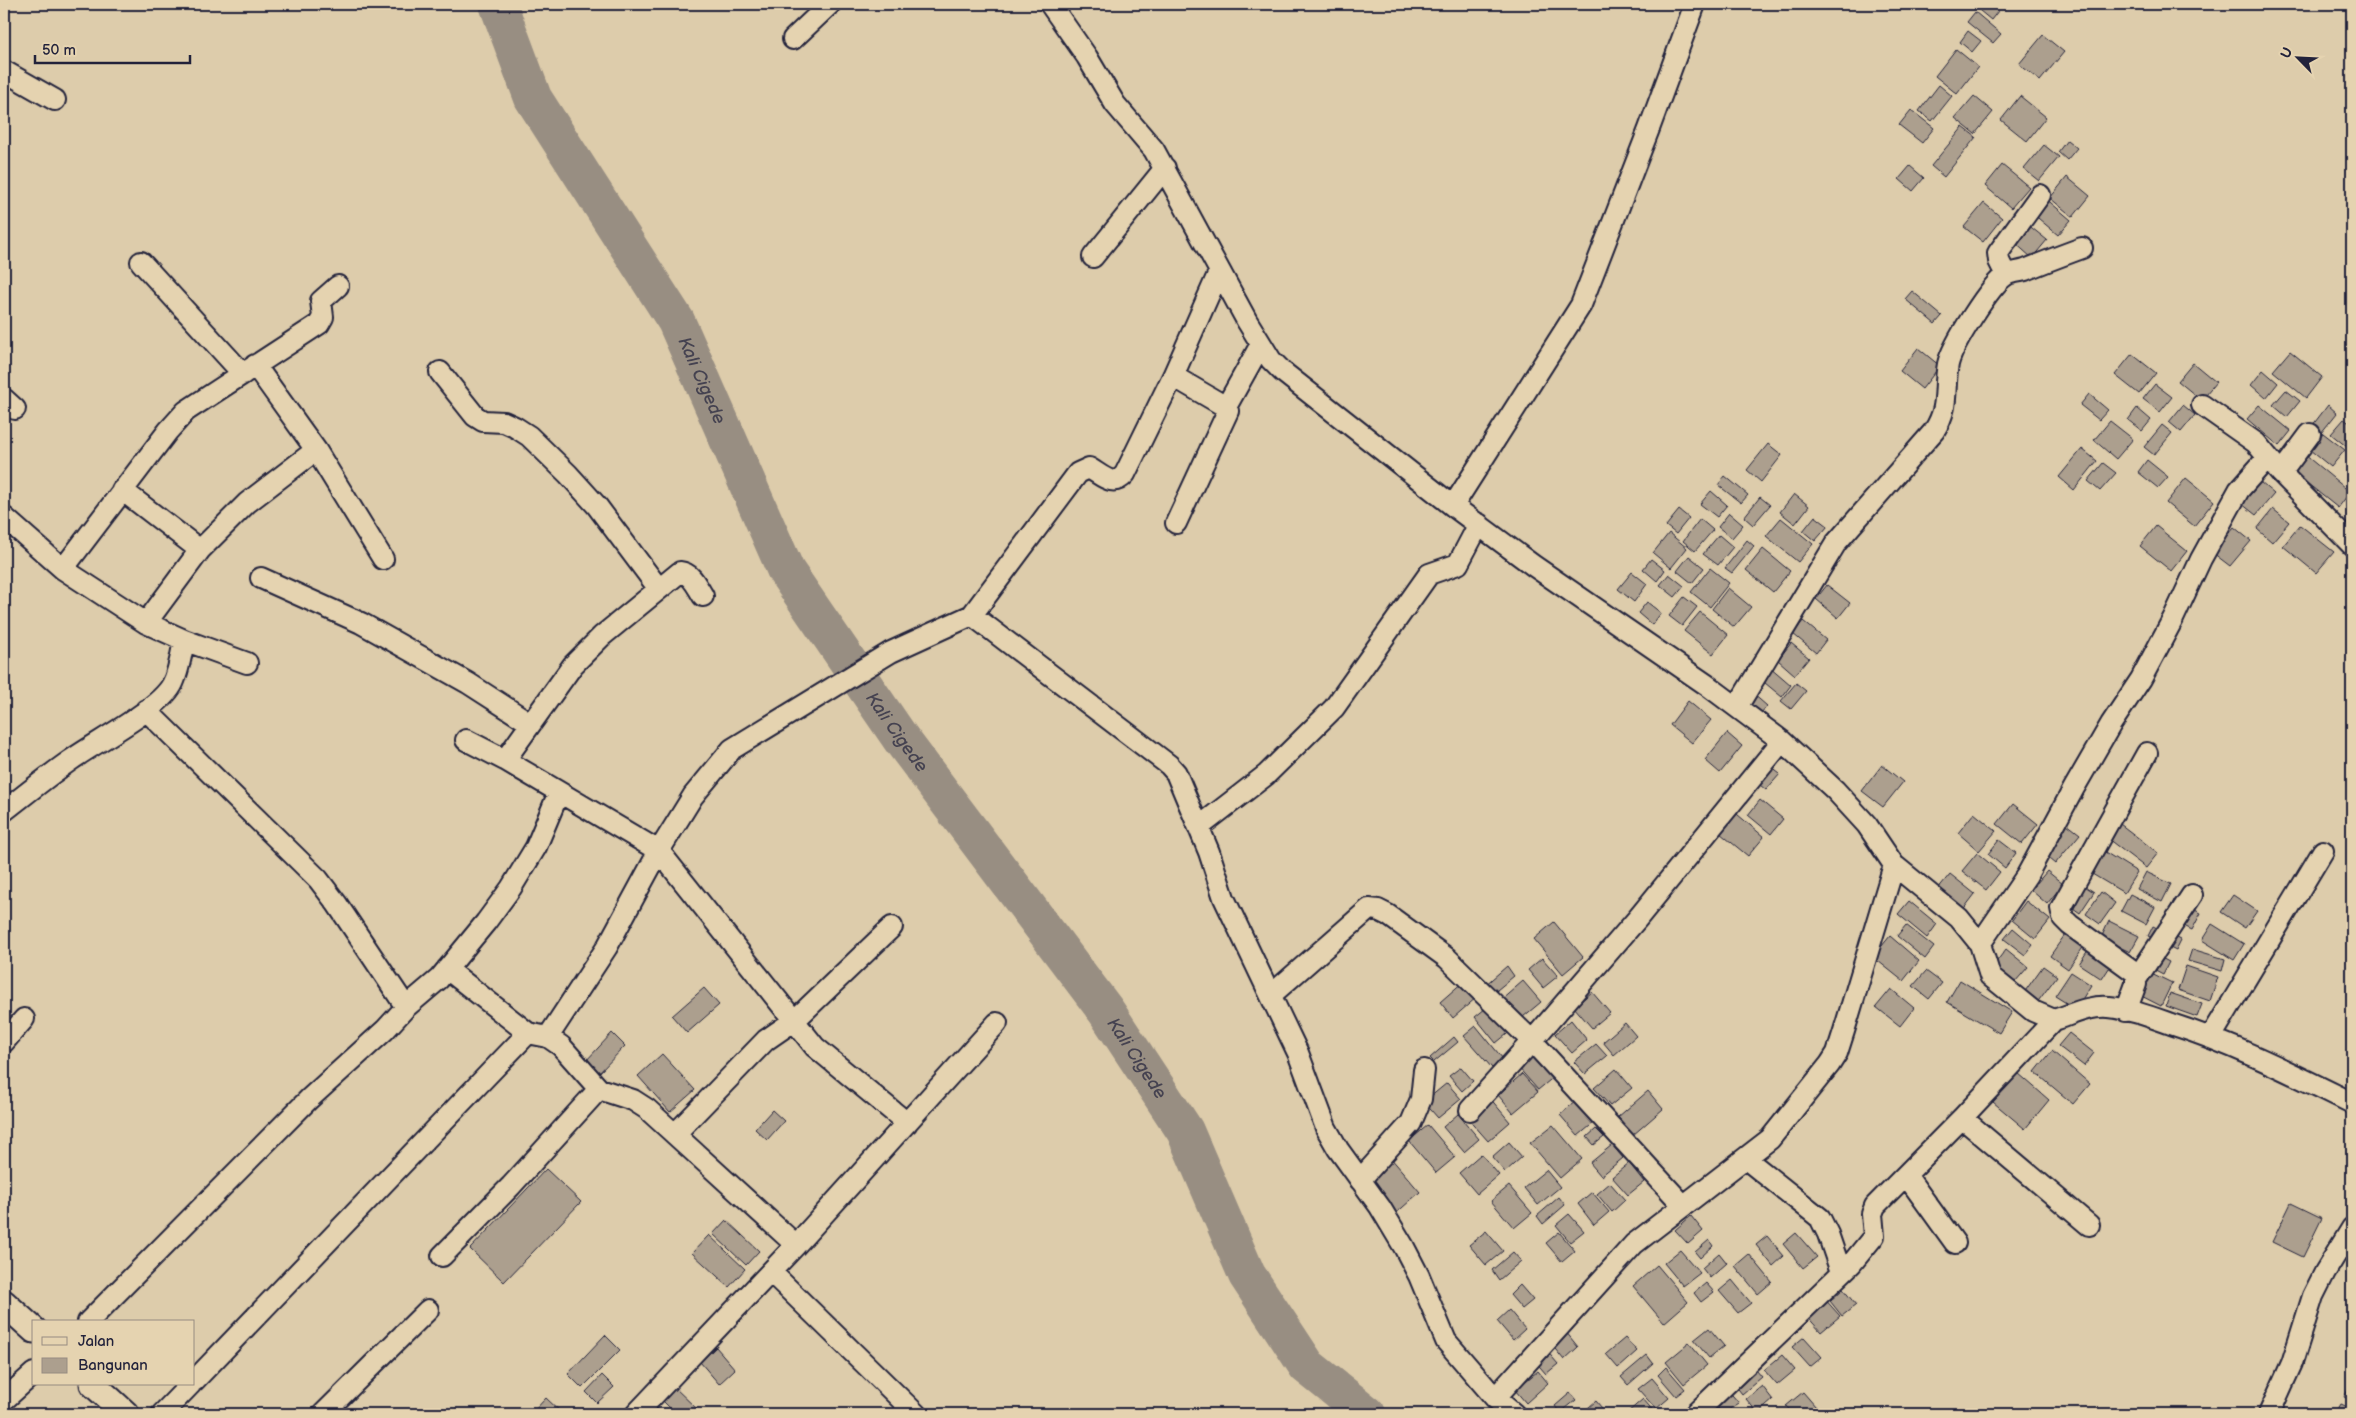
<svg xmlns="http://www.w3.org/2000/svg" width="2356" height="1418" font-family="'Balsamiq Sans',sans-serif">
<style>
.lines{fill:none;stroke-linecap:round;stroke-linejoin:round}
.river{stroke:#988e82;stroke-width:38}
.building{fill:#ac9f8e;stroke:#22223b}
.minor-casing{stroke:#22223b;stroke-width:24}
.tertiary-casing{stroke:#22223b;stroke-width:29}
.minor{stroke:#e5d3b0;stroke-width:20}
.tertiary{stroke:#e5d3b0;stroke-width:25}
.labels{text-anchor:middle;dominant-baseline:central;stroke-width:5;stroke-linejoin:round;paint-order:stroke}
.water-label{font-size:18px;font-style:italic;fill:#454250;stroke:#e5d3b0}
</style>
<rect width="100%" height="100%" fill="#ddccab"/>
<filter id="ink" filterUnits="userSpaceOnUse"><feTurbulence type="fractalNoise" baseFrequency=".02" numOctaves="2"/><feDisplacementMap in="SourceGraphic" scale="10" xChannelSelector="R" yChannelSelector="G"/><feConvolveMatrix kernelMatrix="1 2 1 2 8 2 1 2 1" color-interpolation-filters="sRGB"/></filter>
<g filter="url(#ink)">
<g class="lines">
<path class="river" id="s1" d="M498,4L533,98L676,321L786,571L901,739L1106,1011L1185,1131L1247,1275L1307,1366L1367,1414"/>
</g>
<path class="building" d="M1976,4H1999L2002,6L1991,20L1974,6Z
M1975,12L2001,34L1993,43L1967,22Z
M1968,31L1981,41L1972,52L1960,42Z
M2043,35L2064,52L2040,81L2019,64Z
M1956,49L1978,67L1957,94L1935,76Z
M1939,85L1952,96L1932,121L1919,111Z
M1974,96L1993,112L1975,134L1955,118Z
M2020,96L2046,117L2027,141L2001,120Z
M1911,110L1934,128L1922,143L1899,125Z
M1963,127L1976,137L1944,177L1931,166Z
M2067,140L2077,148L2067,160L2058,152Z
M2044,145L2059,157L2039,181L2024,169Z
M2002,165L2029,187L2011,208L1985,186Z
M1910,166L1924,178L1913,191L1899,179Z
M2067,177L2090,196L2073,217L2050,198Z
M2044,197L2071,220L2058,235L2032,213Z
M1984,203L2002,218L1983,242L1964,227Z
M2027,224L2047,240L2032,258L2013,241Z
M1912,291L1942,316L1935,324L1905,299Z
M1918,348L1940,366L1922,389L1900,371Z
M2290,351L2322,377L2306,398L2273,371Z
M2132,354L2156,373L2139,394L2115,375Z
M2193,363L2216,382L2201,400L2178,381Z
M2263,370L2278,383L2266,398L2251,385Z
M2155,384L2172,397L2160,412L2143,399Z
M2286,390L2300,401L2287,417L2273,405Z
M2089,394L2108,410L2099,420L2080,405Z
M2183,405L2195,415L2181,432L2169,422Z
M2259,405L2291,431L2279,446L2247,419Z
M2328,405L2337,413L2321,433L2312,426Z
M2137,408L2151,420L2142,431L2128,420Z
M2344,419L2352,425V451L2331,434Z
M2110,421L2133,439L2116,459L2094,440Z
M2162,425L2172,433L2154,455L2144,447Z
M2323,433L2345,450L2331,467L2310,450Z
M1768,444L1782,455L1761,482L1747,470Z
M2082,449L2097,461L2074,490L2059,477Z
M2305,455L2350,492L2338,508L2292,471Z
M2147,460L2168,477L2158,488L2138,472Z
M2103,463L2116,473L2100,491L2088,481Z
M1725,476L1748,495L1741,503L1718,485Z
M2186,478L2214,501L2194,526L2166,503Z
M2260,482L2274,494L2256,515L2242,504Z
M1711,491L1727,505L1717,517L1700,504Z
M1794,494L1809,506L1795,524L1780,512Z
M1760,497L1770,505L1753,525L1744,517Z
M2273,509L2289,522L2272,542L2257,529Z
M1679,510L1689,518L1676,534L1666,526Z
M1729,513L1743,525L1732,538L1718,527Z
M1815,516L1828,526L1815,541L1803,531Z
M1781,518L1813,544L1798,562L1766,536Z
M1700,519L1713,530L1695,551L1683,541Z
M2300,525L2334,552L2316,573L2283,546Z
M2156,526L2187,551L2171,571L2140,546Z
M2234,527L2251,541L2230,566L2213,553Z
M1669,533L1687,548L1671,568L1653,553Z
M1719,535L1733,547L1718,565L1703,554Z
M1747,540L1754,546L1732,573L1725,568Z
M1763,549L1790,571L1773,592L1746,570Z
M1689,556L1704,568L1692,583L1677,571Z
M1651,559L1665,570L1657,581L1643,569Z
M1710,568L1729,583L1710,607L1691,592Z
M1632,572L1647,584L1634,602L1618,589Z
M1669,574L1684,586L1675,597L1660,585Z
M1827,585L1850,603L1838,618L1816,599Z
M1728,588L1751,607L1734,627L1712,609Z
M1684,597L1697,607L1682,626L1669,616Z
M1647,602L1661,613L1652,625L1638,613Z
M1700,612L1728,635L1713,654L1684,631Z
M1803,621L1826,640L1816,653L1793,634Z
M1791,643L1809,658L1795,675L1778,660Z
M1769,666L1791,685L1782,697L1759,678Z
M1796,683L1806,691L1791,709L1781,701Z
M1752,693L1767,706L1760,714L1745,702Z
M1688,701L1711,720L1692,743L1670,725Z
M1727,733L1742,746L1720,773L1705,760Z
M1767,764L1780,774L1766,790L1754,780Z
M1882,765L1903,782L1883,807L1862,791Z
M1760,800L1783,819L1771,834L1748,815Z
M2013,804L2038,824L2022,844L1997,824Z
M1731,809L1764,837L1748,856L1715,829Z
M1974,813L1996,831L1979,851L1958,833Z
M2067,824L2080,834L2055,864L2043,854Z
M2120,824L2158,853L2146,868L2108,839Z
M1999,840L2016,853L2005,868L1988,854Z
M2100,849L2137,872L2124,893L2087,871Z
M1977,853L2000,872L1986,890L1962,871Z
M2047,871L2063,884L2047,904L2031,890Z
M2146,872L2171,884L2162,902L2137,889Z
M1950,874L1975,894L1962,911L1937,890Z
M2080,883L2094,892L2080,913L2066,903Z
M2101,892L2115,903L2100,924L2086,914Z
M2130,894L2155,907L2146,924L2121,911Z
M2233,895L2257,911L2245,928L2221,912Z
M2174,900L2201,913L2192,930L2166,917Z
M1909,901L1937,924L1927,938L1898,914Z
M2026,901L2050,920L2035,939L2012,920Z
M2109,921L2139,936L2130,952L2101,938Z
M1554,922L1583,957L1563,974L1534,939Z
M2212,924L2244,944L2234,960L2202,940Z
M1906,925L1934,947L1925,959L1897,936Z
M2153,926L2181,940L2176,950L2148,936Z
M2013,928L2033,945L2025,955L2004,939Z
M2069,929L2087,942L2068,969L2050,956Z
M1890,936L1919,961L1903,981L1873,957Z
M2090,947L2113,962L2102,979L2079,964Z
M2006,949L2028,967L2015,982L1994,965Z
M2192,949L2225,959L2222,971L2188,961Z
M2146,950L2169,962L2163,974L2140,962Z
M1542,958L1558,976L1543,988L1528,970Z
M1507,966L1514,976L1491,995L1484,986Z
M2043,966L2057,976L2036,1004L2023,994Z
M2137,966L2172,983L2161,1006L2126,988Z
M2186,966L2218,977L2210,1001L2178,990Z
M1926,971L1942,983L1929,999L1913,986Z
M2071,972L2091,985L2076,1009L2055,996Z
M1960,980L2012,1012L1999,1033L1947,1002Z
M1464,981L1477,997L1453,1018L1440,1002Z
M1523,981L1541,1002L1517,1022L1500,1001Z
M704,988L719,1005L687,1033L672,1016Z
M1891,989L1914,1008L1900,1026L1876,1007Z
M1592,992L1610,1013L1592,1028L1574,1007Z
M2170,993L2202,1004L2197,1017L2166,1006Z
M1491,1004L1512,1030L1496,1043L1475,1017Z
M1571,1020L1587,1040L1572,1053L1555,1034Z
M1625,1023L1636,1036L1614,1055L1603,1042Z
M1476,1026L1503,1059L1492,1068L1464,1036Z
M612,1033L625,1046L598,1074L585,1062Z
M2069,1033L2094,1053L2084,1066L2058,1046Z
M1454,1037L1458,1042L1434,1062L1430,1058Z
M1596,1044L1607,1056L1585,1074L1574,1062Z
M1536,1050L1556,1075L1538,1090L1517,1066Z
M2052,1051L2090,1084L2073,1104L2035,1072Z
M662,1054L695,1090L670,1112L638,1076Z
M1461,1067L1473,1081L1462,1091L1449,1076Z
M1616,1069L1632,1088L1610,1106L1594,1088Z
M2018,1073L2049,1100L2025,1129L1993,1102Z
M1522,1074L1538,1092L1513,1113L1498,1095Z
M1447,1083L1461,1099L1438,1118L1424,1102Z
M1648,1091L1663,1109L1633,1135L1618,1117Z
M1489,1097L1510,1122L1488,1141L1466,1116Z
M1578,1099L1596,1121L1578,1136L1560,1115Z
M772,1110L784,1121L767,1140L755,1129Z
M1458,1114L1479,1139L1464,1152L1443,1127Z
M1428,1125L1455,1157L1436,1173L1409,1141Z
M1553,1125L1582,1159L1560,1178L1530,1143Z
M1596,1129L1604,1137L1594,1145L1587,1137Z
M1509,1142L1522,1157L1505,1172L1492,1157Z
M1612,1145L1623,1158L1601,1176L1590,1163Z
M1481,1154L1499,1175L1477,1194L1459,1173Z
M1390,1157L1420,1192L1393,1216L1363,1180Z
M1629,1163L1644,1182L1628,1195L1612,1177Z
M546,1169L581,1202L504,1282L470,1249Z
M1546,1170L1560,1187L1538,1205L1524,1188Z
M1610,1183L1625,1200L1612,1212L1597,1194Z
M1509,1186L1532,1213L1514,1228L1491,1201Z
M1592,1192L1609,1212L1594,1225L1578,1204Z
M1559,1197L1565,1205L1543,1224L1537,1216Z
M2291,1203L2322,1218L2303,1257L2272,1242Z
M1569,1214L1584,1231L1570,1242L1556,1225Z
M1691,1216L1703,1231L1688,1244L1675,1230Z
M726,1220L759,1251L746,1265L713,1234Z
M1486,1231L1503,1251L1486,1265L1469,1245Z
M1559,1232L1575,1251L1562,1262L1546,1243Z
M1796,1233L1817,1257L1803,1268L1783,1244Z
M709,1235L745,1269L729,1287L692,1253Z
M1767,1236L1784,1256L1773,1266L1756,1245Z
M1709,1240L1713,1246L1700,1258L1695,1252Z
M1680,1250L1700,1273L1683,1286L1664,1263Z
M1513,1252L1521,1261L1499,1280L1492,1270Z
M1719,1253L1727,1263L1710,1278L1702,1268Z
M1749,1254L1772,1282L1758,1294L1735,1266Z
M1657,1265L1688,1302L1664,1323L1633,1286Z
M1732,1280L1751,1303L1738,1313L1719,1291Z
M1706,1283L1714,1292L1701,1302L1694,1293Z
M1520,1285L1533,1300L1522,1309L1510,1295Z
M1843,1289L1856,1305L1842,1316L1830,1301Z
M1823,1297L1840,1316L1821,1332L1804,1313Z
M1509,1310L1525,1329L1513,1340L1497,1321Z
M1709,1328L1724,1346L1709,1358L1694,1340Z
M1566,1332L1578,1347L1564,1360L1551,1344Z
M605,1335L620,1350L582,1388L568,1374Z
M1804,1337L1822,1357L1810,1367L1792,1347Z
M1625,1338L1637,1351L1618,1368L1606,1354Z
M1689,1343L1707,1365L1684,1384L1666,1362Z
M716,1347L735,1369L719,1384L700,1362Z
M1546,1350L1558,1364L1546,1374L1534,1360Z
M1647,1355L1653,1363L1628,1385L1621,1377Z
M1782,1355L1795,1370L1777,1385L1764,1370Z
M1751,1364L1762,1377L1742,1394L1732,1381Z
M1666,1367L1685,1389L1676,1396L1658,1375Z
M1538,1371L1548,1383L1526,1403L1515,1390Z
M602,1375L614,1387L597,1403L586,1392Z
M1652,1378L1669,1398L1656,1409L1638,1389Z
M2352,1380V1401L2344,1397Z
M672,1385L699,1411L696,1414H676L660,1398Z
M1762,1386L1773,1400L1758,1413L1746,1399Z
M1726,1388L1739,1403L1723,1414L1711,1400Z
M1803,1392L1822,1414H1793L1786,1406Z
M1570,1393L1576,1400L1560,1413L1555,1406Z
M546,1398L563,1414H531Z
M1643,1399L1656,1414H1628L1627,1413Z
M1596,1401L1607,1414H1581Z
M2341,1404L2352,1409V1414H2335Z"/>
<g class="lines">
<g class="minor-casing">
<path id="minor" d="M1050,4L1087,57L1115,104L1154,150L1247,321L1271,360L1283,372L1453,506L1534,566L1707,685L1782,741L1835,790L1867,825L1894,865L1959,918L1980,944L1990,976L2033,1011L2054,1020C2071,1015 2089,1005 2109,1007C2130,1009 2151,1017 2171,1024C2234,1044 2293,1074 2352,1103
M793,39L830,4
M4,71L55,100
M1093,257L1165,168
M141,262L243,374
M2006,275L1999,261L1998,253L2040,195
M255,365L316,450L383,559
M440,372L475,416L483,421L504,422L515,427L529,436L568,474L597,506L659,589
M1173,376L1226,407L1228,411L1176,523
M4,399L15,409
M2202,405L2256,443L2281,473L2352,545
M1226,407L1261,344
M2281,473L2310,434
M122,490L200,550
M1453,506L1581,305L1649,129L1695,4
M4,517L63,569L146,623L184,640L247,663
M63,569L168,431L186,411L319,324L323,317L321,301L338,286
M261,578L361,623L468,683L530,723
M703,596C697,587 692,573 680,572L602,636L573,665L505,760L659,851L815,1047L907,1123
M972,615L1169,765L1176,773L1209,852L1224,898L1298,1053L1326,1128L1338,1149L1380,1207L1404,1247L1419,1276L1446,1341L1495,1398L1514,1414
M146,623L200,550L247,503L316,450
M1737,707L1836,543L1934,431C1950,406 1943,391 1948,364C1952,346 1990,285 2006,275C2011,272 2019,272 2025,270C2044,262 2063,255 2082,248
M146,710L318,879L337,904L406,1007
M466,740L505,760
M4,811C26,794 48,776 71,760C96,742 158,710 172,685C179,672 181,655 184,640
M1199,827L1266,775L1334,708L1429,574L1458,564L1479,524
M1980,944L2027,875L2074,788L2111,724L2141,679L2173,619L2201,559L2239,490L2268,457
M447,969L528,1033
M2137,978L2192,895
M1271,995L1369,909L1378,910L1388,915L1447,958L1532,1041L1470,1110
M2126,1011L2136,984V973L2070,925L2063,918L2061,908L2147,753
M548,1037L607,947L659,851L693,796L732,749L891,652L972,615L1078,473L1089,468C1103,476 1113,488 1125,474L1173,376L1219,272
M2211,1037L2323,851
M4,1042L24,1019
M1962,1118L2089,1225
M675,1134L766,1040L795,1020L892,927
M1746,1159L1820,1218L1828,1234L1841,1272
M1906,1175L1955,1243
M1360,1180L1411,1123L1421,1099L1424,1070
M1683,1205L1532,1041L1638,918L1782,741
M442,1256L511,1186L599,1089
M771,1272L916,1414
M88,1322L309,1099L385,1030L406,1007L439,979L486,922L511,888L536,847L559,792
M194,1381L528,1033L548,1037L561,1046L599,1089L633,1100L647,1109L796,1245
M1495,1398L1634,1244L1770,1139L1830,1064L1837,1053L1844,1031L1894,865
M4,1400L34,1373
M162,1414L191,1384
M323,1414L428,1310
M636,1414L796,1245L997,1023
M1695,1414L1852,1263L1874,1236L1872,1214L1875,1206L1962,1118L2054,1020
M2269,1414L2292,1363L2313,1296L2325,1272L2352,1228"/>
</g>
<g class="tertiary-casing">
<path id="tertiary" d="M4,1303L34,1330
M93,1384L126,1414"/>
</g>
<use href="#minor" class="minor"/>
<use href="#tertiary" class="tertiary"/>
</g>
</g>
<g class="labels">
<g class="water-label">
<text stroke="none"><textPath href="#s1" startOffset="430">Kali Cigede</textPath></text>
<text stroke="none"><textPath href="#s1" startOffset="834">Kali Cigede</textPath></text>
<text stroke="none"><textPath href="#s1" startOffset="1239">Kali Cigede</textPath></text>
</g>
</g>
<rect width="2356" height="1418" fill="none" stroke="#e5d3b0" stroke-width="20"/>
<rect x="10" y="10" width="2336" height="1398" fill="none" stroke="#22223b" stroke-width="2" filter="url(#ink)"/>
<rect x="32" y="1320" width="162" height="65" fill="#e5d3b0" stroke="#978c81"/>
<rect x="42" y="1337" width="25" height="8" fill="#e5d3b0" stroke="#978c81"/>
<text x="78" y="1346" font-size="15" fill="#22223b">Jalan</text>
<rect x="42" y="1358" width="25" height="15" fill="#ac9f8e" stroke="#978c81"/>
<text x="78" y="1370" font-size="15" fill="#22223b">Bangunan</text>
<g transform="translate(2298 58) rotate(294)" stroke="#e5d3b0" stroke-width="4" paint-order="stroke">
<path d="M0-4L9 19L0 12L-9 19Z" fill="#22223b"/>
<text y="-8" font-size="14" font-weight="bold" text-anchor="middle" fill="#22223b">U</text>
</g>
<path d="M35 55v8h155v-8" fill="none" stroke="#22223b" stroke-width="2.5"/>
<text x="42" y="55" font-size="15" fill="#22223b" stroke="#e5d3b0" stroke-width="4" paint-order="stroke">50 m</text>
</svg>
